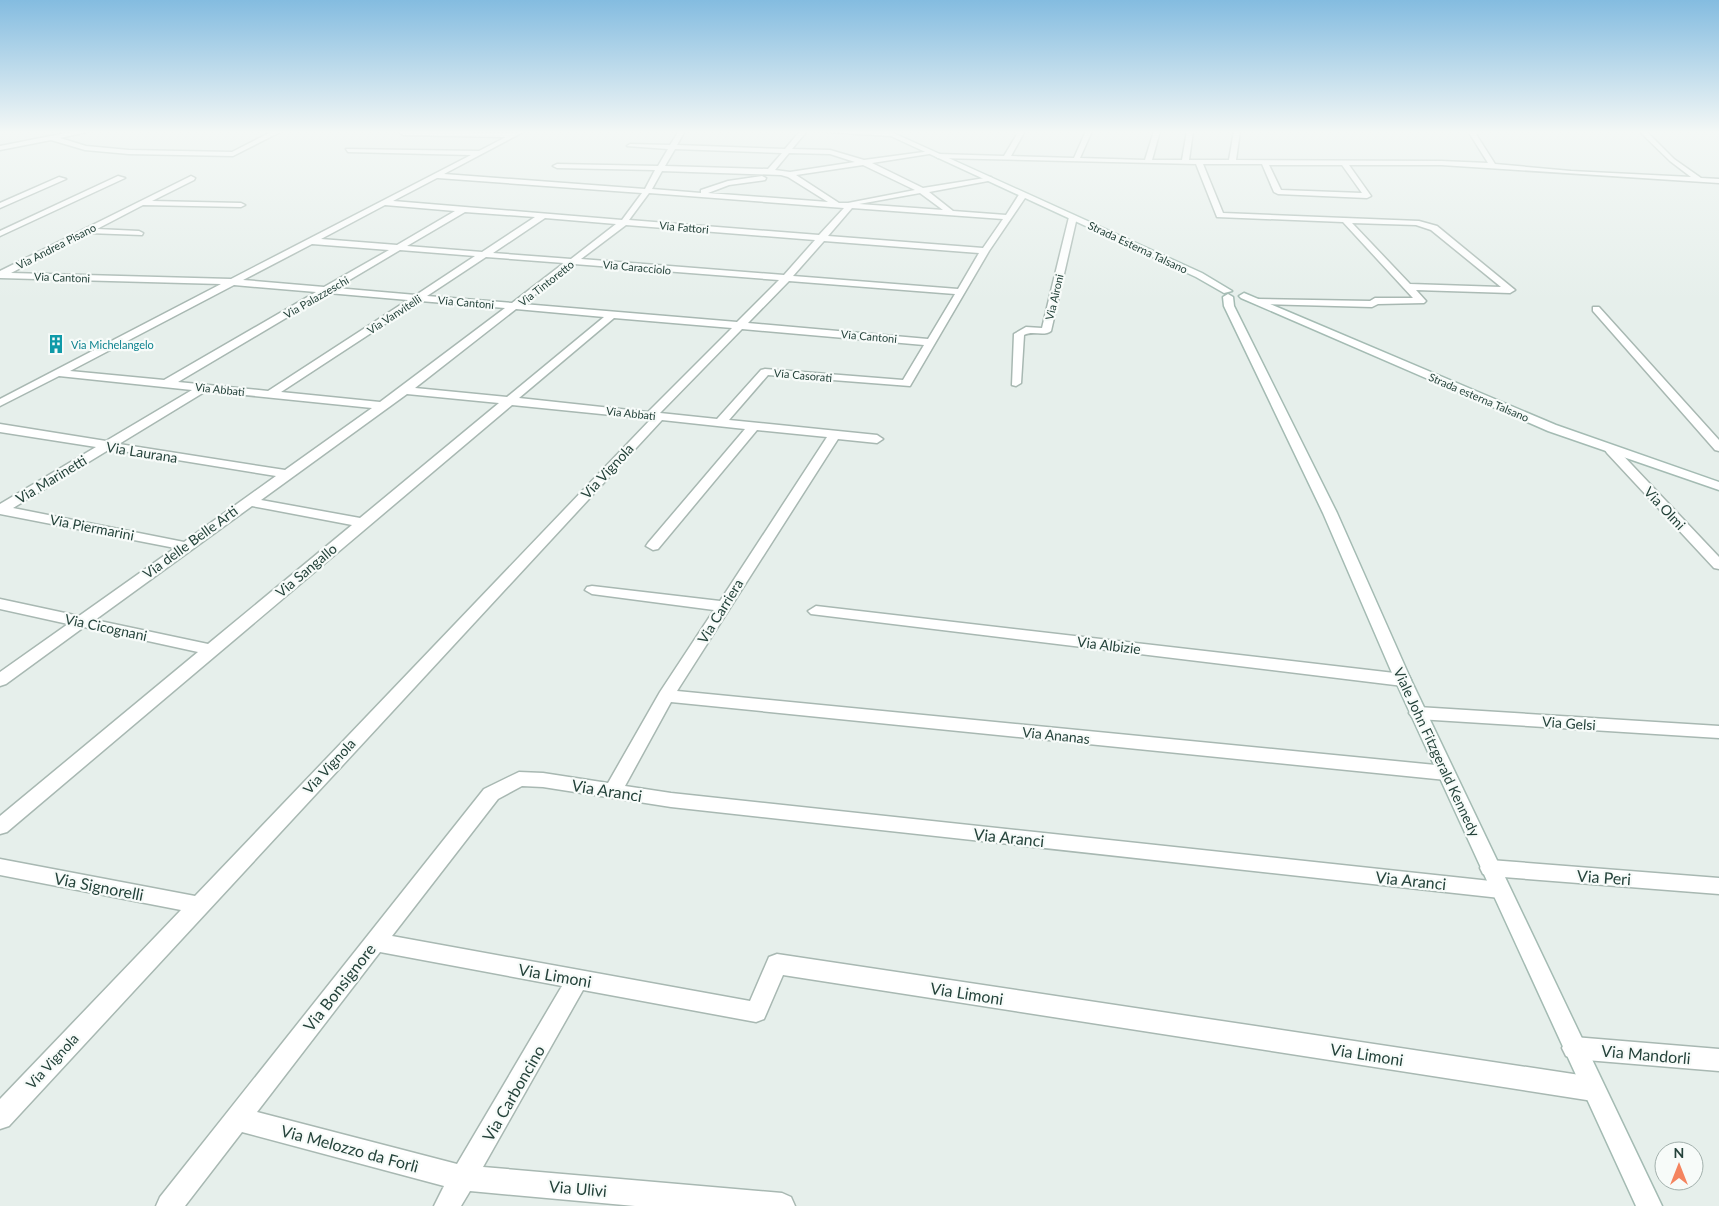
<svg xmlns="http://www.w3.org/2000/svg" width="1719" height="1206" font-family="Lato,sans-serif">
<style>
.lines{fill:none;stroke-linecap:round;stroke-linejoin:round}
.street-casing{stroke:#a8b8b2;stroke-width:3}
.secondary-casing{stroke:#a4bbb3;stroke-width:3}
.street{fill:#fff;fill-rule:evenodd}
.secondary{fill:#fff;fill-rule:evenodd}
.labels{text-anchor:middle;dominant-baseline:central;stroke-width:4.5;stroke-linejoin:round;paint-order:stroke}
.far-street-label{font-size:11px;fill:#24423a;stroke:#f7fbf9}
.far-culture-label{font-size:11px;fill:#0d838f;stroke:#f7fbf9;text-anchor:start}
.street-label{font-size:14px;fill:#24423a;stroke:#f7fbf9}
.near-street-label{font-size:16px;fill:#24423a;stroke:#f7fbf9}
</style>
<rect width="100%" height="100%" fill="#e6efeb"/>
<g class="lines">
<g class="street-casing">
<path id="street" d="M76,131H91L60,138L86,146L129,150L232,152L273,131H282L233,156L129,154L85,150L51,140L0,150V146Z
M401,131L513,133L525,131L444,174L645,189L655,170L557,168L553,166L557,164L658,166L668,149L627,146L630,144L670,145L679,131H685L677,145L785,149L800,131H807L792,149L830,150L864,160L931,151L929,154L872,163L923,188L991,177L992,179L988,181L929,192L953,211L1006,215L1020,193L1027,195L989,251L910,386L768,375L729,420L877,435L883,439L877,443L838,439L677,691L1446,766L1452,768L1455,773L1452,778L1446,780L671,702L625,786L671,793L1500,882L1507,884L1510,890L1507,896L1500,898L671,807L543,787L522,786L498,799L392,936L750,1001L769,957L777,954L1593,1077L1601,1081L1605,1089L1601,1097L1593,1101L783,975L764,1019L756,1022L583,990L483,1167L782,1193L791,1197L795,1206H635L470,1191L461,1206H434L444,1186L242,1132L185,1206H156L160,1197L484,789L519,772L543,773L608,783L660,692L714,610L592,594L585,590L587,587L592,586L720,601L827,437L757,430L658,549L653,550L646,546L648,543L745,429L662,420L9,1126L0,1129V1099L181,910L0,875V859L195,896L651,419L512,405L7,832L0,834V816L198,652L84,627L6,684L0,686V672L68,624L0,609V599L79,616L175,548L0,514V504L96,447L0,432V424L106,441L192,390L59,376L0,406V399L221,284L0,278V271L191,176L195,178L194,180L152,201L241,203L245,205L241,207L143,205L97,229L139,231L143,233L142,235L88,233L11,273L231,279L471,155L348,152L346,149L479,151L506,137L403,135L400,133ZM675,149L782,153L768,169L665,166ZM789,153L830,154L855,162L790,172L775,170ZM863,165L915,190L848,203H839L796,175ZM662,171L781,175L788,177L828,202L708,193L729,185L765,180L766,178L762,176L728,181L701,190V193L652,189ZM437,178H438L642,193L622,220L393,201ZM649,193L844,208L819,235L629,220ZM920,193L943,210L859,204ZM385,205L455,211L397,245L321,239ZM852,208L1003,219L983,248L828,236ZM465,212L535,217L482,252L407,246ZM545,218L616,224L571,259L493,253ZM626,225L815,240L784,275L581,259ZM824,241L979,253L958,289L793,276ZM312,244L389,250L324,287L243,280ZM400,250L475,256L416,295L336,288ZM486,257L564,263L512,303L427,296ZM574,264L779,280L737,322L523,304ZM789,281L955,294L928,339L748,323ZM234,285L316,292L164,380L70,371ZM328,293L408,300L268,391L178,382ZM420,301L505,308L380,402L281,392ZM516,309L604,317L507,397L415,388ZM614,318L732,328L648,412L519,398ZM742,329L924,345L903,380L765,369L761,370L717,419L660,413ZM206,391L372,408L285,470L119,444ZM407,394L499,403L360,518L261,500ZM110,449L276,476L184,542L13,508ZM252,506L352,525L208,644L95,620ZM380,952L562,986L457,1164L257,1112Z
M813,131H875L893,134L890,136Z
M1019,131H1025L1011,156L1074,158L1086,131H1092L1080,158L1145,160L1154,131H1160L1152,160H1182L1187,131H1193L1189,160H1229L1234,131H1240L1236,160L1441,161L1488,163L1468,131H1474L1495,164L1571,171L1691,177L1670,161L1639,131H1646L1674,159L1701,178L1719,179V183L1441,165H1349L1371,196L1367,198L1278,194L1274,192L1262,164H1203L1223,213L1419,221L1437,226L1515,290L1510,293L1416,290L1426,301L1424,303L1378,304L1372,307L1260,304L1255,301L1257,299L1370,301L1375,298H1413L1343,222L1217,217L1196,164L938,158L935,156L938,154L1004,156ZM1269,165H1342L1362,193L1281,190ZM1352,223L1416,225L1431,230L1501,287L1410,284Z
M118,176L125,178L0,236V231Z
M59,177L66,179L0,208V203Z
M1073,215L1077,217L1051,331C1044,337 1033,330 1024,335L1021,383L1016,386L1012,385L1014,334L1026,327L1042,328L1069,217Z
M1593,307H1599L1719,440V451L1715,450L1593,311Z
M1611,446L1615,447L1719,557V569L1714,568L1607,453L1605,450Z
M816,606L1403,674L1409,676L1411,680L1409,684L1403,686L811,614L808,611Z
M1418,707L1719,726V738L1418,719L1412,717L1409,713L1412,709Z
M1490,860L1719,878V894L1490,876L1483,874L1480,868L1483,862Z
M1574,1037L1719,1049V1071L1574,1059L1566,1056L1562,1048L1566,1040Z"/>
</g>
<g class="secondary-casing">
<path id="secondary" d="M880,131H889L1202,273L1232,291L1224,293L1196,277Z
M1244,293L1556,425L1719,482V490L1548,431L1241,298L1239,296Z
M1228,294L1233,297L1234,306L1337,513L1411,680L1662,1206H1636L1395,680L1323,513L1224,306L1223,297Z"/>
</g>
<use href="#street" class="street"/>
<use href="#secondary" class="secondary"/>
</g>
<linearGradient id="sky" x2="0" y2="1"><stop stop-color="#84bce0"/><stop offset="0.44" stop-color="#f4f8f6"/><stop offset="1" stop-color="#f4f8f6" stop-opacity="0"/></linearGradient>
<rect width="1719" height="300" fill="url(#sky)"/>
<defs>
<g id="building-bare" transform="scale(1.5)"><path d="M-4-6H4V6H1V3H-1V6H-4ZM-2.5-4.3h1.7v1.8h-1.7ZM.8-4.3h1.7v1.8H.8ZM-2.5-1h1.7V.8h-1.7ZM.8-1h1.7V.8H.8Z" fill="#0f9aa8" stroke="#f7fbf9" stroke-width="2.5" paint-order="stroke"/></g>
</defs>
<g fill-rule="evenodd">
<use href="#building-bare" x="56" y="344"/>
</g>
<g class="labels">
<g class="far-street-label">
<text transform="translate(684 227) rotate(5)">Via Fattori</text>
<text transform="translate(56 246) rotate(-27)">Via Andrea Pisano</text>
<text transform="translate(1138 247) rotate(25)">Strada Esterna Talsano</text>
<text transform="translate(637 267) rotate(5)">Via Caracciolo</text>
<text transform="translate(62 277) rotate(2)">Via Cantoni</text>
<text transform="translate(546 283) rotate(-38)">Via Tintoretto</text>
<text transform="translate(316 297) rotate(-30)">Via Palazzeschi</text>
<text transform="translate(1054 297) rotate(-77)">Via Aironi</text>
<text transform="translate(466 302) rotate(5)">Via Cantoni</text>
<text transform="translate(394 314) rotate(-33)">Via Vanvitelli</text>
<text transform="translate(869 336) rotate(5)">Via Cantoni</text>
<text transform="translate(803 375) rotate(5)">Via Casorati</text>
<text transform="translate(220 389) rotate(6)">Via Abbati</text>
<text transform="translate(1479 397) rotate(23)">Strada esterna Talsano</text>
<text transform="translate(631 413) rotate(6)">Via Abbati</text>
</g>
<g class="far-culture-label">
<text x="71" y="344">Via Michelangelo</text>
</g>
<g class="street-label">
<text transform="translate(142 452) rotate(9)">Via Laurana</text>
<text transform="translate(607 471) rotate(-47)">Via Vignola</text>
<text transform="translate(51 479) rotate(-31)">Via Marinetti</text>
<text transform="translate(1665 508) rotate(47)">Via Olmi</text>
<text transform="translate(92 527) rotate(11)">Via Piermarini</text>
<text transform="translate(190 542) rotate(-36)">Via delle Belle Arti</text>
<text transform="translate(306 570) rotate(-40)">Via Sangallo</text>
<text transform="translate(720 611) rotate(-58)">Via Carriera</text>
<text transform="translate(106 627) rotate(12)">Via Cicognani</text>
<text transform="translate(1109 645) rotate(7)">Via Albizie</text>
<text transform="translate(1569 723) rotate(4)">Via Gelsi</text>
<text transform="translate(1056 735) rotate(6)">Via Ananas</text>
<text transform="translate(1437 752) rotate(65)">Viale John Fitzgerald Kennedy</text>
<text transform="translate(329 766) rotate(-47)">Via Vignola</text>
<text transform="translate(52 1061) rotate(-47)">Via Vignola</text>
</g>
<g class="near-street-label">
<text transform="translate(607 790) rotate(9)">Via Aranci</text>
<text transform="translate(1009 837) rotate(6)">Via Aranci</text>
<text transform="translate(1604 877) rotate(4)">Via Peri</text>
<text transform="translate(1411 880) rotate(6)">Via Aranci</text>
<text transform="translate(99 886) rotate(11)">Via Signorelli</text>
<text transform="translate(555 975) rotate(10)">Via Limoni</text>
<text transform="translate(339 987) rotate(-52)">Via Bonsignore</text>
<text transform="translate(967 993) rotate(9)">Via Limoni</text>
<text transform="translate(1367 1054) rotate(9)">Via Limoni</text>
<text transform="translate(1646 1054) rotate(5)">Via Mandorli</text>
<text transform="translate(513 1093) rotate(-60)">Via Carboncino</text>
<text transform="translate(350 1148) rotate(15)">Via Melozzo da Forlì</text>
<text transform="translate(578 1188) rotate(5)">Via Ulivi</text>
</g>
</g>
<g transform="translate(1679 1166)"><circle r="24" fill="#f7fbf9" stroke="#a3b1ad"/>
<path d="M0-4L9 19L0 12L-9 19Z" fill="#f4845f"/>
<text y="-8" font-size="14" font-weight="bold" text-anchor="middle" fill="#24423a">N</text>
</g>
</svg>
